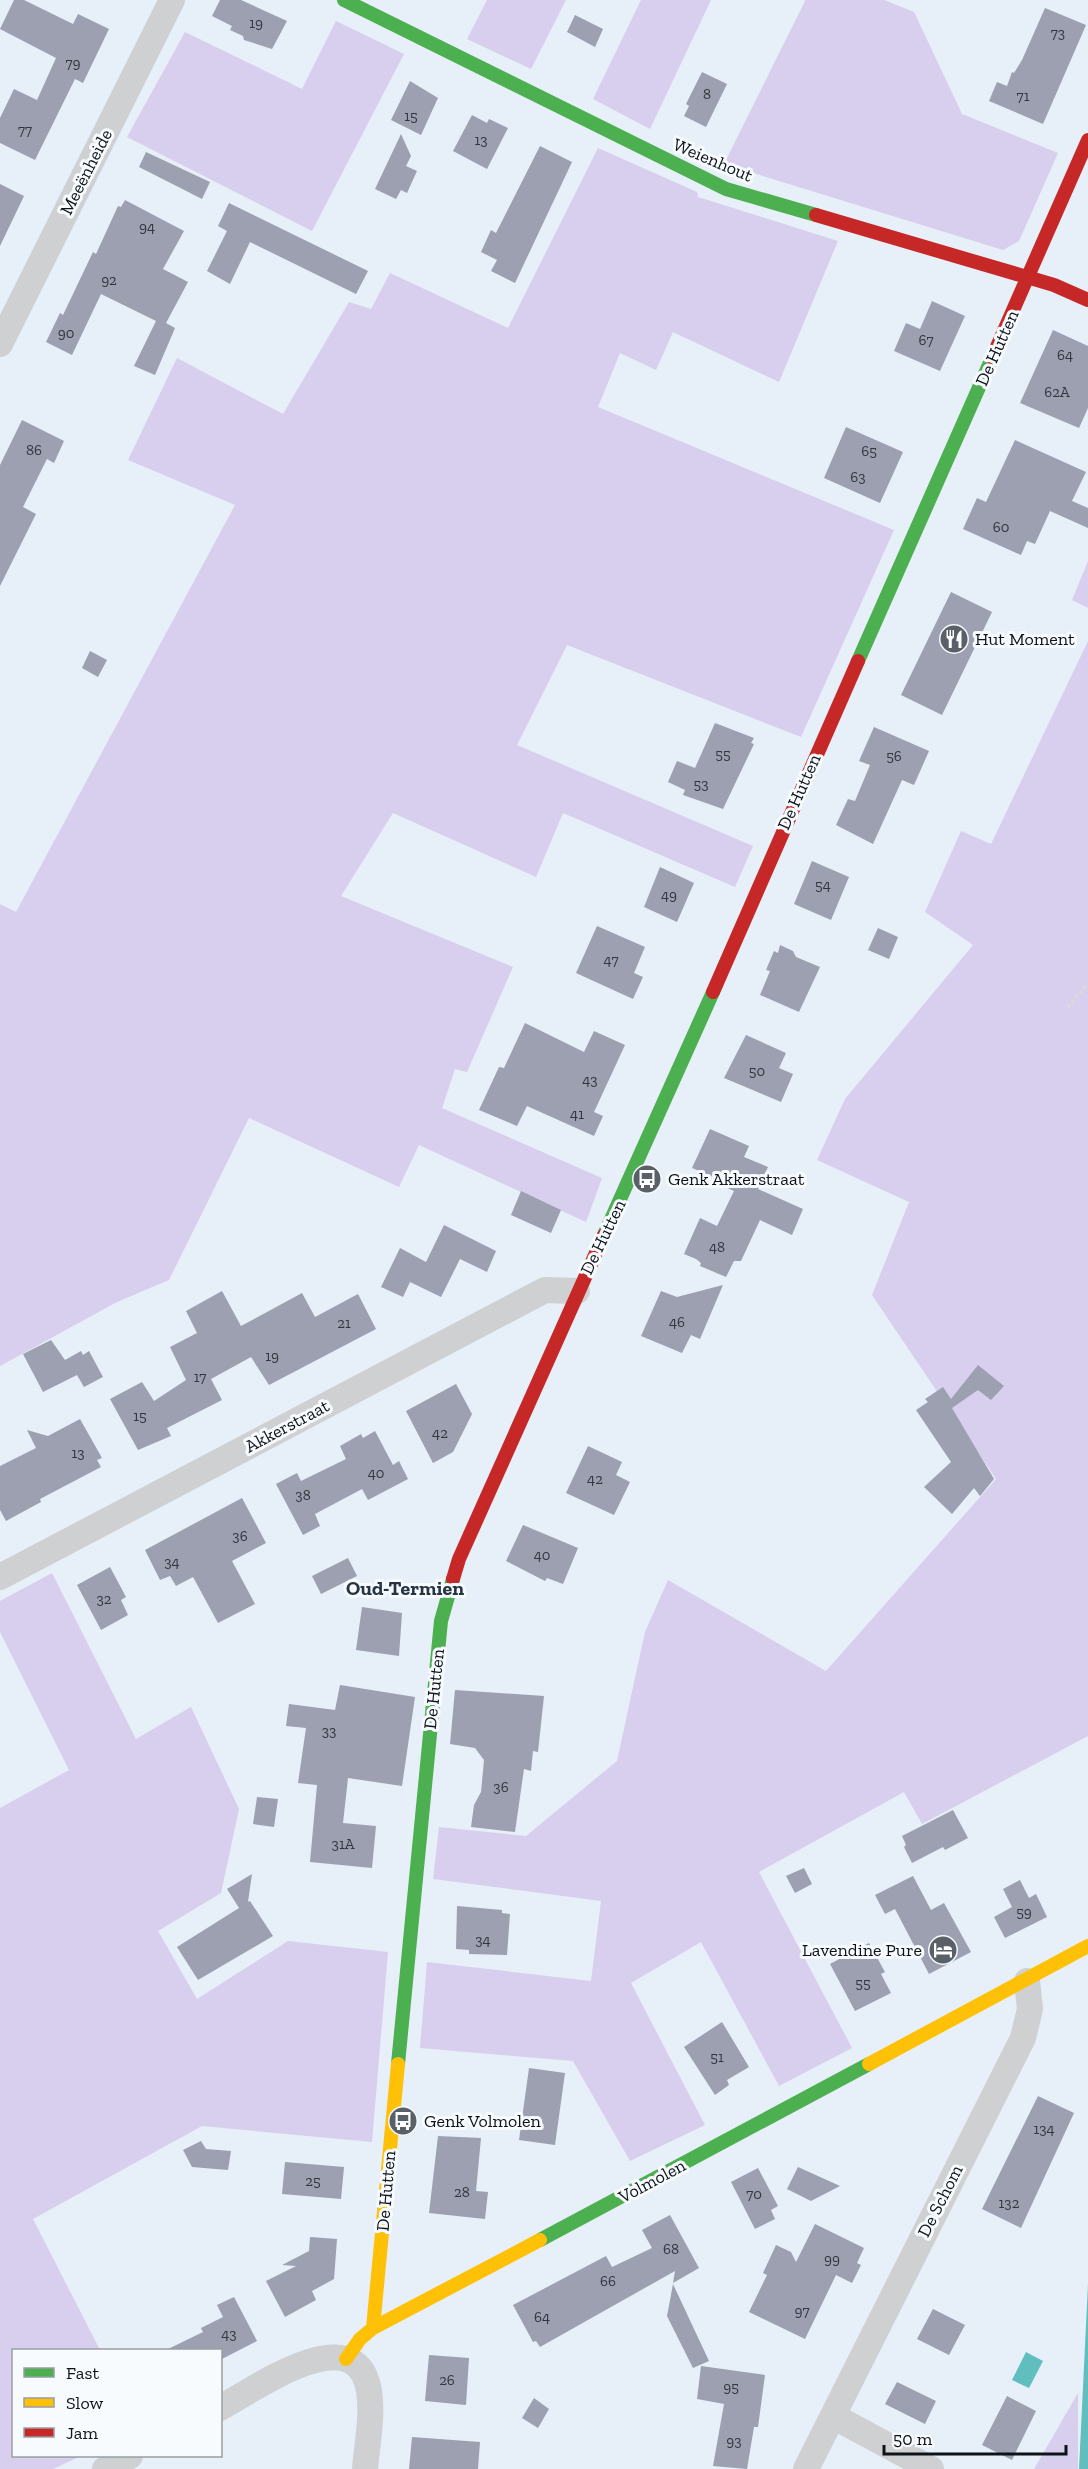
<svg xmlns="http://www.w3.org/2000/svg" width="1088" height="2469" font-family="'Zilla Slab',serif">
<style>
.green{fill:#d8ceed}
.water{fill:#61bebf}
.building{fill:#9ca0b1}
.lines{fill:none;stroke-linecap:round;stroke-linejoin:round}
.path{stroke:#d8dadd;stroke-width:4;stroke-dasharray:3 3;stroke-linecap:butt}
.street{stroke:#ced0d2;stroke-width:26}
.fast{stroke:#4caf50;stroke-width:14}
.slow{stroke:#ffc107;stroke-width:14}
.jam{stroke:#c62828;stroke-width:14}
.labels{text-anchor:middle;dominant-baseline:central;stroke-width:6;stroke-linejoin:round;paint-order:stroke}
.number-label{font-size:15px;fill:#31363f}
.street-label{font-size:18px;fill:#0d1319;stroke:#f7fbfe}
.poi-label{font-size:18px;fill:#0d1319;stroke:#f7fbfe;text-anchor:start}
.neighbourhood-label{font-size:20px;font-weight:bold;fill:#263443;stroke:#f7fbfe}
</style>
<rect width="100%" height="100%" fill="#e7eff8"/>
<path class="green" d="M487,0H566L531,69L467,39Z
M641,0H711L650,129L593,99Z
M804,0H884L914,12L962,114L1058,153L1019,241L1003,250L724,164L805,1Z
M336,21L404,54L312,231L127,137L185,32L302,89Z
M598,148L697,192L698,197L838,241L779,382L673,332L656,370L620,353L598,407L894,530L801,737L567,645L517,745L753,846L735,887L563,813L536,877L393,813L341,896L513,967L467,1072L455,1069L442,1108L602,1178L586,1222L419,1145L399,1187L249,1118L169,1280L117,1302L0,1366V904L16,912L235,505L128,460L177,358L283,414L349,302L371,309L390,273L508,328Z
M1088,561V608L1072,600Z
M1088,641V1736L922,1824L904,1792L759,1872L852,2048L779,2086L701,1942L631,1983L705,2125L630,2161L573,2061L420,2048L427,1962L591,1981L601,1901L433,1879L439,1827L526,1836L617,1761L645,1632L668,1580L826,1671L996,1479L872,1295L909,1202L817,1160L845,1099L973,945L925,912L961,831L991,844Z
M52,1573L136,1739L191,1707L239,1809L221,1893L158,1931L197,1999L288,1941L388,1952L372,2142L202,2126L33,2219L100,2350H14V2456H81L53,2469H0V1808L69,1770L0,1632V1601Z
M1078,2393V2469H1034Z"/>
<path class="water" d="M1088,2268V2469H1079L1088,2284Z
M1026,2352L1043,2361L1029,2388L1012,2380Z"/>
<path class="building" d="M14,0H24L73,24L78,14L109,29L83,83L75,79L35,160L0,143V118L14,89L37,100L56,58L0,29Z
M220,0H241L287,21L272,49L244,40L243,36L230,30L232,26L212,16Z
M1045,8L1086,25L1043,124L989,101L997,82L1007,86L1012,72L1014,73L1022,60Z
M575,15L603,29L595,47L567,32Z
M702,72L727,84L706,127L684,116L689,106L686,104Z
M410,81L438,98L421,135L391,120Z
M472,115L487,123L489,119L508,128L487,169L453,151Z
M401,134L411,156L406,166L417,171L407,193L401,190L396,199L375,189Z
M540,146L572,162L515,283L491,271L497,260L481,252L491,230L496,233Z
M146,152L210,182L202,199L139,167Z
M0,184L24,196L0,246Z
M125,200L184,231L163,269L188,282L166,323L175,328L155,375L134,366L156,321L101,294L72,355L46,342L60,313L63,315L93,252L96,254L118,206L121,207Z
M229,203L368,271L356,294L250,242L230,284L207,271L227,231L218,226Z
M932,301L965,316L940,371L894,351L906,323L920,329Z
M1053,330L1088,346V408L1079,428L1020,403Z
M22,420L64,441L54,463L47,459L23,507L36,514L0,586V465Z
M846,427L903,452L880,503L824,478Z
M1015,440L1086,472L1072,501L1088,508V528L1050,511L1035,544L1027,541L1021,555L963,529L977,498L986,502Z
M951,592L992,612L942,715L901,695Z
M90,651L107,660L98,677L82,668Z
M715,723L754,738L751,743L754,744L723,809L683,795L685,790L668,782L677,761L695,768Z
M874,727L929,751L914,785L902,780L873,844L836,825L848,799L855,801L870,765L859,761Z
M812,861L849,877L831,920L794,904Z
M660,867L694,883L677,922L644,907Z
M597,926L645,947L634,973L643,977L633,999L576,973Z
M878,928L898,937L889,959L868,950Z
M780,945L793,951L796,957L820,967L799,1012L760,995L770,971L766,970L774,951L778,953Z
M525,1023L584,1052L594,1031L625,1045L594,1112L603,1116L594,1136L527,1106L517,1126L479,1110L499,1067L504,1068Z
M746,1035L786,1053L779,1068L793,1074L781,1102L724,1078Z
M710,1129L749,1146L744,1157L768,1167L758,1189L803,1209L792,1235L760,1220L741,1261H734L726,1277L700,1266L701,1263L696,1259L684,1254L700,1218L717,1226L734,1191L723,1186L725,1182L692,1168Z
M521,1191L561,1210L551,1233L511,1215Z
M444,1225L496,1251L487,1272L460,1259L441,1297L410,1282L403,1297L381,1287L400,1248L426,1262Z
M723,1285L700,1339L691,1335L682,1353L641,1336L661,1291L677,1297Z
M222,1291L241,1326L302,1293L315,1317L358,1294L376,1329L269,1385L251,1357L211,1379L222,1400L167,1428L171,1436L138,1450L110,1399L142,1382L154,1401L186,1380L170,1347L197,1333L186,1311Z
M51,1340L65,1360L81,1351L83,1355L89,1351L103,1377L84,1387L77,1375L43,1392L23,1354Z
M978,1365L1004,1386L991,1400L978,1390L952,1408L994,1479L980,1496L974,1488L952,1514L924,1487L951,1462L916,1410L928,1402L925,1399L943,1387L951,1399Z
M456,1384L472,1414L453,1452L433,1463L406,1411Z
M80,1419L102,1458L97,1460L101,1467L40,1499L41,1502L6,1521L0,1510V1466L36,1448L27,1430L48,1436Z
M375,1431L393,1465L399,1461L408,1479L368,1500L362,1489L315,1514L320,1526L303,1535L276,1484L297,1473L301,1481L346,1459L340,1446L361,1434L363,1438Z
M588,1446L622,1462L616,1475L630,1482L614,1515L566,1493Z
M242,1498L266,1543L232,1561L255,1604L218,1623L193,1577L176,1586L170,1576L160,1580L145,1550Z
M523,1525L578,1548L563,1584L547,1578L545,1581L506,1561Z
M348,1558L357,1576L321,1594L312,1576Z
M110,1567L126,1597L121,1600L128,1615L101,1630L77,1585Z
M362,1607L402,1613L399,1656L356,1650Z
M340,1685L415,1697L402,1786L348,1778L343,1823L376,1826L372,1868L310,1862L317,1785L298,1783L306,1728L286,1726L289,1704L335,1710Z
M455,1690L544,1696L538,1752L533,1751L531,1771L524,1769L515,1832L471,1827L474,1805L481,1792L484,1760L475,1748L450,1744Z
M257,1797L278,1799L274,1827L253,1824Z
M953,1810L968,1838L945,1850L943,1847L912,1863L904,1847L906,1845L902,1836Z
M804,1868L812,1884L795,1893L786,1876Z
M252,1874L248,1902L250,1901L273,1936L198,1980L177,1947L239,1908L227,1889Z
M913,1876L931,1910L944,1903L971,1952L929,1974L895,1909L885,1914L875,1895Z
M1020,1880L1029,1898L1036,1894L1047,1917L1005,1938L994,1917L1012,1907L1003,1889Z
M457,1906L502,1910V1913L510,1914L507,1955L469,1954V1950L456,1949Z
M869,1943L885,1972L881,1974L891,1993L855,2011L830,1964Z
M722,2022L749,2067L727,2080L729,2085L715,2095L684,2047Z
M529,2068L565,2073L555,2145L519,2140Z
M1038,2096L1074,2113L1021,2228L982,2209Z
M438,2136L481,2138L476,2191L488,2192L485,2219L429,2213Z
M201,2141L206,2149L231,2151L228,2170L192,2167L183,2150Z
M285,2162L344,2167L341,2199L282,2194Z
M798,2167L840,2186L811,2201L787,2189Z
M758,2168L778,2206L771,2210L775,2219L755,2229L731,2182Z
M670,2215L699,2268L673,2283L675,2271L540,2347L536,2341L533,2342L513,2305L606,2256L612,2267L652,2248L642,2230Z
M815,2224L864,2248L857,2263L861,2265L852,2283L836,2275L805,2339L749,2312L767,2275L763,2273L776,2245L791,2252L796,2262Z
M310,2237L337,2239L334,2279L312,2291L316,2300L285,2317L266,2281L296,2266L282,2265L309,2251Z
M673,2284L709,2361L693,2368L667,2316Z
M234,2297L257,2341L220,2360V2350H166L203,2332L201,2328L223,2317L217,2305Z
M933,2309L965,2325L949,2355L917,2339Z
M429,2355L469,2358L466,2405L425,2401Z
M701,2366L765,2375L758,2427H754L747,2469L713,2466L724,2404L697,2399Z
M897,2382L936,2401L925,2424L885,2404Z
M1007,2396L1036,2411L1012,2460L982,2445Z
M534,2398L549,2409L538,2428L522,2418Z
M412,2437L480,2442L478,2469H409Z"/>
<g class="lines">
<path class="path" d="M1068,1007L1088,983"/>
<path class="street" d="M0,344L172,0
M0,1577L545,1290L577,1291
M220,2408C255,2389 357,2315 369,2391C373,2416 367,2444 365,2469
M833,2416L931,2469
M105,2469L130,2456
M806,2469L1023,2038L1030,2009L1027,1981"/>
<path class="fast" d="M344,0L726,189L816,215
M858,661L992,358
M604,1235L713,992
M398,2064L441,1621L453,1579
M540,2240L869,2064"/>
<path class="slow" d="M869,2064L1088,1946
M373,2328L398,2064
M346,2359L360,2339L373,2328L540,2240"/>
<path class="jam" d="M816,215L1054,285L1088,300
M992,358L1088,140
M713,992L858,661
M453,1579L459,1559L604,1235"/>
</g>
<defs>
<g id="restaurant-disc" transform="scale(1.5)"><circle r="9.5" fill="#596067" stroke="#f7fbfe"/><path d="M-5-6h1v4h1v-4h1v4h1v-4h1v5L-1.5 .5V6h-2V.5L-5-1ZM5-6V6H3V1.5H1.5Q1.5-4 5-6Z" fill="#fff"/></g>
<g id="bus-disc" transform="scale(1.5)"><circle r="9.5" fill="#596067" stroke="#f7fbfe"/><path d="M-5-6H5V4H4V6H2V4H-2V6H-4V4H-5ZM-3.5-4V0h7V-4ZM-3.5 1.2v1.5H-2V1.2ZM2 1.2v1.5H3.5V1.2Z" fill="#fff"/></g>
<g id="hotel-disc" transform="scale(1.5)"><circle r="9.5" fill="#596067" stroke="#f7fbfe"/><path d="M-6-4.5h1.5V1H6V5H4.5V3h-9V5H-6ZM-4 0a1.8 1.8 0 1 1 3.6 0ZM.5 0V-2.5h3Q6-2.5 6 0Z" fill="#fff"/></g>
</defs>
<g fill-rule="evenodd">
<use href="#restaurant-disc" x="954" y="639"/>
<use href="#bus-disc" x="647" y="1179"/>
<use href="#hotel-disc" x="943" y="1950"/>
<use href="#bus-disc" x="403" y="2121"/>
</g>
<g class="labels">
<g class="number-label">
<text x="256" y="23">19</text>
<text x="1058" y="33">73</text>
<text x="73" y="63">79</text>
<text x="707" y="94">8</text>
<text x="1023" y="96">71</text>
<text x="411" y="116">15</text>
<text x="25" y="130">77</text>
<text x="481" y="140">13</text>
<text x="147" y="227">94</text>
<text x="109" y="280">92</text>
<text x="66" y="333">90</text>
<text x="926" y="340">67</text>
<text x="1065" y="355">64</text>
<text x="1057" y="392">62A</text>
<text x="34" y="450">86</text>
<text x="869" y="451">65</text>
<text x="858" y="477">63</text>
<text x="1001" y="527">60</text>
<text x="723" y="754">55</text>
<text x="894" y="756">56</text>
<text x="701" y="784">53</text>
<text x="823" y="885">54</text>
<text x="669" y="895">49</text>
<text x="611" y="960">47</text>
<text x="757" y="1071">50</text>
<text x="590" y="1080">43</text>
<text x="577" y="1114">41</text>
<text x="717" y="1247">48</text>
<text x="677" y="1322">46</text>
<text x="344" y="1323">21</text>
<text x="272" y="1356">19</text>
<text x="200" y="1377">17</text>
<text x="140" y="1416">15</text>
<text x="440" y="1433">42</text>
<text x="78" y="1453">13</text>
<text x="376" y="1473">40</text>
<text x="595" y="1479">42</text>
<text x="303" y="1495">38</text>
<text x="240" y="1536">36</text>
<text x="542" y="1555">40</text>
<text x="172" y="1562">34</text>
<text x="104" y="1599">32</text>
<text x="329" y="1731">33</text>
<text x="501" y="1787">36</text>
<text x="343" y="1844">31A</text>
<text x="1024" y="1912">59</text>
<text x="483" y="1940">34</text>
<text x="863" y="1983">55</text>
<text x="717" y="2057">51</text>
<text x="1044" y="2129">134</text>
<text x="313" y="2181">25</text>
<text x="462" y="2192">28</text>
<text x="754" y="2194">70</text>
<text x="1009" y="2203">132</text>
<text x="671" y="2249">68</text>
<text x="832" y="2259">99</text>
<text x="608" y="2281">66</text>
<text x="802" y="2311">97</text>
<text x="542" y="2317">64</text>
<text x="229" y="2334">43</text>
<text x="447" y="2380">26</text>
<text x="731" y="2387">95</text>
<text x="734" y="2441">93</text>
</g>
<g class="street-label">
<text transform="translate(713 160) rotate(23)">Weienhout</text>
<text transform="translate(86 172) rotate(-63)">Meeënheide</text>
<text transform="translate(997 348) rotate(-66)">De Hutten</text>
<text transform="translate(799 792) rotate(-66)">De Hutten</text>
<text transform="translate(603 1237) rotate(-64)">De Hutten</text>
<text transform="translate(287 1426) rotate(-28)">Akkerstraat</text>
<text transform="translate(434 1689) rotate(-84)">De Hutten</text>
<text transform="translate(652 2181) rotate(-28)">Volmolen</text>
<text transform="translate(386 2191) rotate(-85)">De Hutten</text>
<text transform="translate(940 2201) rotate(-63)">De Schom</text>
</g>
<g class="poi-label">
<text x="975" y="639">Hut Moment</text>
<text x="668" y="1179">Genk Akkerstraat</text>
<text x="922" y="1950" text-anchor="end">Lavendine Pure</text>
<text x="424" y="2121">Genk Volmolen</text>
</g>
<g class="neighbourhood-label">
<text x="405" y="1588">Oud-Termien</text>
</g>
</g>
<rect x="12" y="2349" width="210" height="108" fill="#f7fbfe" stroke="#999ea2" stroke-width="1.5"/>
<rect x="24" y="2368" width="30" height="9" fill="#4caf50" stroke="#999ea2" stroke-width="1.5"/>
<text x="66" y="2379" font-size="18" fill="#0d1319">Fast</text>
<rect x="24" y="2398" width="30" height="9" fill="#ffc107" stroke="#999ea2" stroke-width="1.5"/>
<text x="66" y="2409" font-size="18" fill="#0d1319">Slow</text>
<rect x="24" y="2428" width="30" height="9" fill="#c62828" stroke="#999ea2" stroke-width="1.5"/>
<text x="66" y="2439" font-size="18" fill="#0d1319">Jam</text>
<path d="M884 2445v9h182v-9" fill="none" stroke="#0d1319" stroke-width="3"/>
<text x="893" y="2445" font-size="18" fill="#0d1319" stroke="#f7fbfe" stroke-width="4.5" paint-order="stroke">50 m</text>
</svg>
